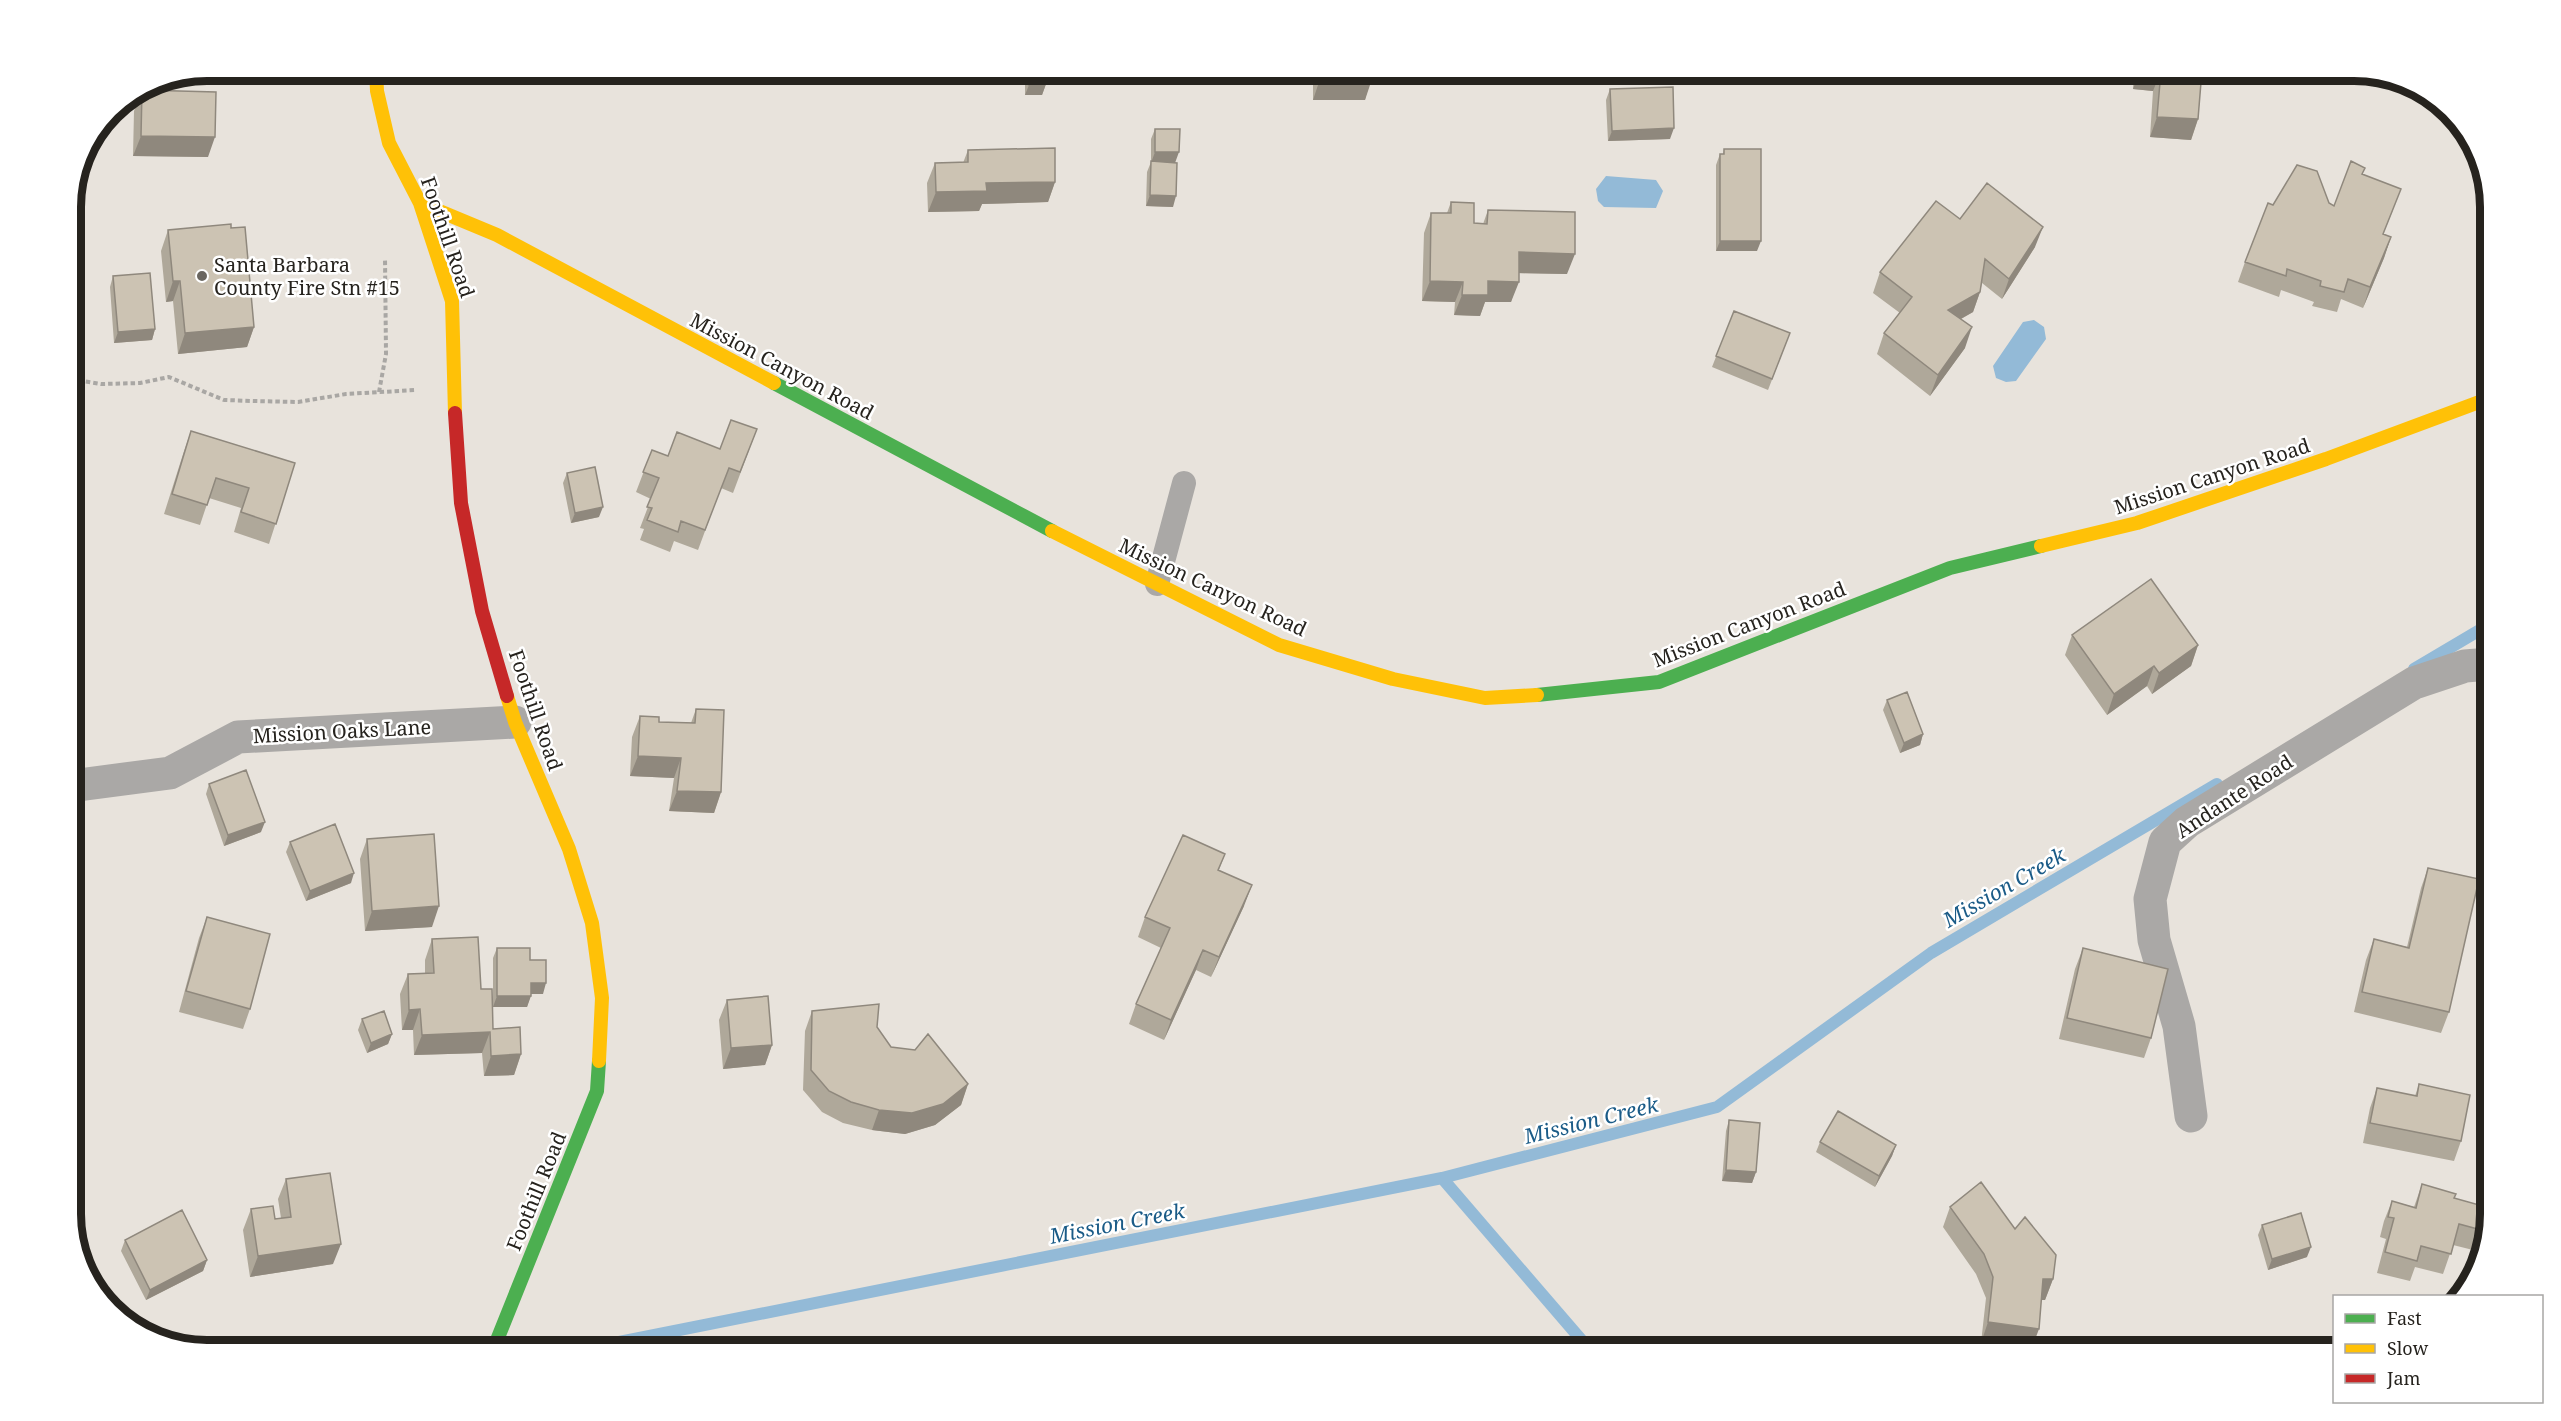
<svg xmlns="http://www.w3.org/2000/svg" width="2561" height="1421" font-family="'Noto Serif',serif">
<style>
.green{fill:#c9cfb6}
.water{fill:#93bad7}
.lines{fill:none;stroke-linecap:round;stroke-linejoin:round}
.stream{stroke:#93bad7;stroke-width:12}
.path{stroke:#a9a7a4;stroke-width:4;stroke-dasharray:4.5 3;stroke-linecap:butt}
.lane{stroke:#aaa8a6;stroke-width:24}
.street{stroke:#aaa8a6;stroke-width:33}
.fast{stroke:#4caf50;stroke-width:14}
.slow{stroke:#ffc107;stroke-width:14}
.jam{stroke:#c62828;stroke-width:14}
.wall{fill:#afa89a}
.shaded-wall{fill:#8f887d}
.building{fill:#ccc3b3;stroke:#8f887d;stroke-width:1.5}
.poi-dot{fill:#6a6660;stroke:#fff;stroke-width:2}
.labels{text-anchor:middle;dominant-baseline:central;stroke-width:5;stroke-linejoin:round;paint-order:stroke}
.street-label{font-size:20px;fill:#26231e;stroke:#fff}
.poi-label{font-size:20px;fill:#26231e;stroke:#fff;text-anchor:start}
.water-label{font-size:21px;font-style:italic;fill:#1a5b87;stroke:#fff}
.rim{fill:none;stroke:#26231e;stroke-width:8}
</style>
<rect width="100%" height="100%" fill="#e8e3dc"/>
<path class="green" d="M74,184H79L78,414L71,413V198Z"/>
<path class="water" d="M1606,176L1656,180L1663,191L1656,208L1604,207L1598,201L1596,189Z
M2034,320L2044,327L2046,339L2016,381L2006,382L1996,378L1993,366L2023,322Z"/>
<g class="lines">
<path class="stream" d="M2414,669L2490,624
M1442,1178L1590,1350
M579,1350L1442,1178L1717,1107L1931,953L2217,784"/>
<path class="path" d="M71,379L101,384L140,383L169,377L224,400L253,401L298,402L346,394L416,390
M379,392L386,354L385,258"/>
<path class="lane" d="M1157,584L1184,483"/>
<path class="street" d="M71,786L170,773L238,737L515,722
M2191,1116L2179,1026L2154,940L2150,899L2165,842L2187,822L2414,683L2465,666L2490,664"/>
<path class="fast" d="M774,383L1052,531
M1537,695L1659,682L1950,568L2041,546
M493,1350L597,1091L599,1061"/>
<path class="slow" d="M376,70L377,91L389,143L420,203L452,301L455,413
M420,203L497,235L774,383
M1052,531L1279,645L1393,679L1485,698L1537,695
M2041,546L2137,523L2326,459L2490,398
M507,696L515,722L569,849L592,923L602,998L599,1061"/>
<path class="jam" d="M455,413L461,503L482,611L507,696"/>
</g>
<path class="wall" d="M1028,70H1046V84L1042,95H1025V78Z
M1313,70H1372L1365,100H1313Z
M2134,70H2212L2208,84L2201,83L2198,119L2191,140L2150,137L2153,91L2133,89Z
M1610,89L1670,139L1608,141L1606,100Z
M142,90L208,157L133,156L134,111Z
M1155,129L1175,162L1173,207L1146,206L1147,172L1151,162V139Z
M1724,149L1757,251H1716V165L1720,154H1723Z
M968,150L1055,182L1048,202L982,204L979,211L928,212L927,183L935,163H963Z
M2363,174L2393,210L2383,234L2391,237L2384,258L2363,308L2341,299L2337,312L2312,306L2314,302L2281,290L2279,297L2238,282L2245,262L2329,203L2334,206Z
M1451,202L1474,223L1483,224L1488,210L1567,274L1519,273L1511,302H1485L1480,316L1454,315L1455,302L1422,301L1424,233L1431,213H1447Z
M1960,219L2035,247L2002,299L1982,283L1980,292L1973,312L1961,319L1965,348L1930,396L1877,354L1884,333L1900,313L1873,293L1880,272Z
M231,228L254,327L247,347L178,354L173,301L166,302L161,251L168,230Z
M113,276L155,329L152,340L114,343L110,287Z
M1734,311L1790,333L1768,390L1712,367Z
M757,429L733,493L721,488L698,550L674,541L670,552L640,540L644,529L640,528L651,499L636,492L652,450L668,456L720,449Z
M191,431L295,463L269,544L234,532L241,508L209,498L200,525L164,514L184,451Z
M567,473L599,517L571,523L563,483Z
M2072,635L2198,645L2191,666L2152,694L2147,686L2107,715L2065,655Z
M1887,700L1923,734L1920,745L1900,753L1883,710Z
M696,709L721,792L714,813L669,811L674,778L630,776L632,737L640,716L659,722L691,723Z
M209,784L261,832L224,846L206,794Z
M367,839L432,927L365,931L360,859Z
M290,842L351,883L306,901L286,852Z
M1225,854L1219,870L1244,906L1211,977L1196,970L1164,1040L1129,1024L1136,1004L1161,948L1138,937L1145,917Z
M2428,868L2449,1012L2441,1033L2354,1012L2366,960L2374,939L2407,947L2421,888Z
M207,917L250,1009L243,1029L179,1012L199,938Z
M432,939L481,989L493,1029L521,1054L514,1075L484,1076L482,1053L414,1055L413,1030H402L400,994L408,974L425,973V960Z
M497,948L530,960L543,994H531L527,1007H493V958Z
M2083,948L2151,1038L2144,1058L2059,1039L2075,969Z
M727,1000L772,1045L765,1065L723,1069L719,1020Z
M812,1011L877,1027L891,1047L968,1084L961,1105L935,1125L905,1134L872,1130L843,1123L822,1112L803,1090L805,1031Z
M362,1019L392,1034L388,1044L367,1053L358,1030Z
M2419,1084L2461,1141L2454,1161L2363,1143L2370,1108L2377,1088L2415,1096Z
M1729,1120L1756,1172L1752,1183L1722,1181L1726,1131Z
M1820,1142L1896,1145L1892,1156L1875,1187L1816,1152Z
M286,1179L333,1264L250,1277L243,1230L251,1209L275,1219L281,1218L278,1199Z
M2422,1184L2490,1214L2480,1258L2475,1256L2477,1251L2453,1245L2443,1274L2415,1267L2410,1281L2377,1273L2386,1239L2380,1237L2384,1221L2392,1201L2414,1207Z
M1950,1207L2015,1229L2053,1279L2045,1300H2041L2031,1350L1981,1343L1986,1298L1976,1274L1943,1227Z
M2262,1225L2307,1257L2268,1270L2258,1235Z
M125,1240L207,1260L203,1271L146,1300L121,1251Z"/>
<path class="shaded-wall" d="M2140,70L2161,71L2153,91L2133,89Z
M2199,70H2212L2208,84L2195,82Z
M1320,79H1372L1365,100H1313Z
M1046,84L1042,95H1025L1029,85Z
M2157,117L2198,119L2191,140L2150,137Z
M1674,128L1670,139L1608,141L1612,131Z
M141,136L215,137L208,157L133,156Z
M1155,152H1179L1175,163H1151Z
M1055,182L1048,202L982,204L979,211L928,212L936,192L986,183Z
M1150,195L1176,196L1173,207L1146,206Z
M2043,227L2035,247L2002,299L2009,279Z
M2391,237L2384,258L2363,308L2370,287Z
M1720,241H1761L1757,251H1716Z
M1519,252L1575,254L1567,274L1512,273Z
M173,281H180L173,301L166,302Z
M1430,281L1463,282L1455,302L1422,301Z
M1488,281L1519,282L1511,302H1485L1480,316L1454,315L1462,295Z
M1980,292L1973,312L1941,330L1948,310Z
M254,327L247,347L178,354L185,333Z
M1972,327L1965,348L1930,396L1938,375Z
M155,329L152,340L114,343L118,332Z
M603,507L599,517L571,523L575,513Z
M2198,645L2191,666L2152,694L2159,673Z
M2154,666L2147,686L2107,715L2114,694Z
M1923,734L1920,745L1900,753L1904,743Z
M638,756L681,758L674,778L630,776Z
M677,791L721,792L714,813L669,811Z
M265,822L261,832L224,846L228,835Z
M354,873L351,883L306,901L310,891Z
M1252,885L1244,906L1211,977L1219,957Z
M439,906L432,927L365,931L372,911Z
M1203,950L1196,970L1164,1040L1171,1020Z
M531,983H546L543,994H527Z
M497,996H531L527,1007H493Z
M420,1009L413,1030H402L409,1010Z
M490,1032L482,1053L414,1055L422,1035Z
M392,1034L388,1044L367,1053L371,1043Z
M772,1045L765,1065L723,1069L731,1048Z
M521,1054L514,1075L484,1076L491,1056Z
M968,1084L961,1105L935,1125L905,1134L872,1130L879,1110Z
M1896,1145L1892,1156L1875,1187L1879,1176Z
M1726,1170L1756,1172L1752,1183L1722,1181Z
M341,1244L333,1264L250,1277L258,1256Z
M2311,1247L2307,1257L2268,1270L2272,1259Z
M207,1260L203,1271L146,1300L150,1290Z
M2043,1279H2053L2045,1300H2035Z
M1988,1322L2039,1329L2031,1350L1981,1343Z"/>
<path class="building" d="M1029,70H1046V84L1029,85Z
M1320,70H1372V79H1320Z
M2158,70H2202L2198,119L2157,117L2161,71Z
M1673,87L1674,128L1612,131L1610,89Z
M142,90L216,92L215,137L141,136Z
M1155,129H1180L1179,152H1155Z
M1055,148V182L986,183L987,191L936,192L935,163L968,162V150Z
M1724,149H1761V241H1720V154H1724Z
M1151,161L1177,163L1176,196L1150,195Z
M2351,161L2365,168L2362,174L2401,189L2383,234L2391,237L2370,287L2348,279L2344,292L2320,286L2321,281L2287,269L2286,276L2245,262L2268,203L2273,205L2297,165L2317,171L2329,203L2334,206Z
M1987,183L2043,227L2009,279L1985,259L1980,292L1948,310L1972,327L1938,375L1884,333L1912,297L1880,272L1936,201L1960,219Z
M1451,202L1474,203V223L1487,224L1488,210L1575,212V254L1519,252V282L1488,281V295H1462L1463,282L1430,281L1431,213H1451Z
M231,224V228L245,227L254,327L185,333L180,281H173L168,230Z
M150,273L155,329L118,332L113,276Z
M1734,311L1790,333L1772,379L1716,356Z
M731,420L757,429L740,472L729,468L705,530L681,521L678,532L647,520L652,508L647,507L659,478L643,472L652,450L668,456L677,432L720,449Z
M191,431L295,463L276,524L241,512L249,488L216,478L207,505L172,494Z
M595,467L603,507L575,513L567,473Z
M2151,579L2198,645L2159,673L2154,666L2114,694L2072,635Z
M1907,692L1923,734L1904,743L1887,700Z
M696,709L724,710L721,792L677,791L681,758L638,756L640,716L659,717V722L695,723Z
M246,770L265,822L228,835L209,784Z
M335,824L354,873L310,891L290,842Z
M434,834L439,906L372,911L367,839Z
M1183,835L1225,854L1218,870L1252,885L1219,957L1203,950L1171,1020L1136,1004L1170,928L1145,917Z
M2428,868L2479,879L2449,1012L2362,992L2374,939L2409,948Z
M207,917L270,934L250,1009L186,991Z
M478,937L481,989H492L493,1029L520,1027L521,1054L491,1056L490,1032L422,1035L420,1009L409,1010L408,974L434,973L432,939Z
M497,948H530V960H546V983H531V996H497Z
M2083,948L2168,969L2151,1038L2067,1018Z
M768,996L772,1045L731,1048L727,1000Z
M879,1004L877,1027L891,1047L915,1050L928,1034L968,1084L943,1104L912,1113L879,1110L851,1102L829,1091L811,1070L812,1011Z
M384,1011L392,1034L371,1043L362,1019Z
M2419,1084L2470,1095L2461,1141L2370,1123L2377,1088L2417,1096Z
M1838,1111L1896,1145L1879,1176L1820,1142Z
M1729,1120L1760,1123L1756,1172L1726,1170Z
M330,1173L341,1244L258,1256L251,1209L273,1206L275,1219L291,1217L286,1179Z
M1981,1182L2015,1229L2025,1217L2056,1255L2053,1279H2043L2039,1329L1988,1322L1993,1277L1984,1254L1950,1207Z
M2422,1184L2456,1194L2454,1198L2490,1208V1214L2485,1237L2483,1236L2485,1231L2459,1224L2451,1254L2421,1246L2417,1261L2385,1252L2394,1218L2388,1217L2392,1201L2416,1208Z
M182,1210L207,1260L150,1290L125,1240Z
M2301,1213L2311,1247L2272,1259L2262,1225Z"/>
<circle class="poi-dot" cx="202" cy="276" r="6"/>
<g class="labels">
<g class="street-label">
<text transform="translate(448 237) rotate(71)">Foothill Road</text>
<text transform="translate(782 366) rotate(28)">Mission Canyon Road</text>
<text transform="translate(2212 476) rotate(-18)">Mission Canyon Road</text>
<text transform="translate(1213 587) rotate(25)">Mission Canyon Road</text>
<text transform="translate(1749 624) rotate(-21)">Mission Canyon Road</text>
<text transform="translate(536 710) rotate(71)">Foothill Road</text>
<text transform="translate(342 731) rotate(-3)">Mission Oaks Lane</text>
<text transform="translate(2234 796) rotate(-33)">Andante Road</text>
<text transform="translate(536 1191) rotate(-68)">Foothill Road</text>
</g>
<g class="poi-label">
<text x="214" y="264">Santa Barbara<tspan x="214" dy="23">County Fire Stn #15</tspan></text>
</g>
<g class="water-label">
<text transform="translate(2004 887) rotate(-30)">Mission Creek</text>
<text transform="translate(1591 1120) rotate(-14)">Mission Creek</text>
<text transform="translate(1117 1223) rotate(-11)">Mission Creek</text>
</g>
</g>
<path d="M0 0H2561V1421H0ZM207 81H2354A126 126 0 0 1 2480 207V1214A126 126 0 0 1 2354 1340H207A126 126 0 0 1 81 1214V207A126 126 0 0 1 207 81Z" fill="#fff" fill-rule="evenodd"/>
<path class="rim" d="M207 81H2354A126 126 0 0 1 2480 207V1214A126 126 0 0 1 2354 1340H207A126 126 0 0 1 81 1214V207A126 126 0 0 1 207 81Z"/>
<rect x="2333" y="1295" width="210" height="108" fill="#ffffff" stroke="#a8a7a5" stroke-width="1.5"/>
<rect x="2345" y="1314" width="30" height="9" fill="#4caf50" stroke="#a8a7a5" stroke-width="1.5"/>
<text x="2387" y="1325" font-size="18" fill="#26231e">Fast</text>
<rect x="2345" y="1344" width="30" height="9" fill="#ffc107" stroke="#a8a7a5" stroke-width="1.5"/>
<text x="2387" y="1355" font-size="18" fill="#26231e">Slow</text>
<rect x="2345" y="1374" width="30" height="9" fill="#c62828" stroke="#a8a7a5" stroke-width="1.5"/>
<text x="2387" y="1385" font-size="18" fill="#26231e">Jam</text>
</svg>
